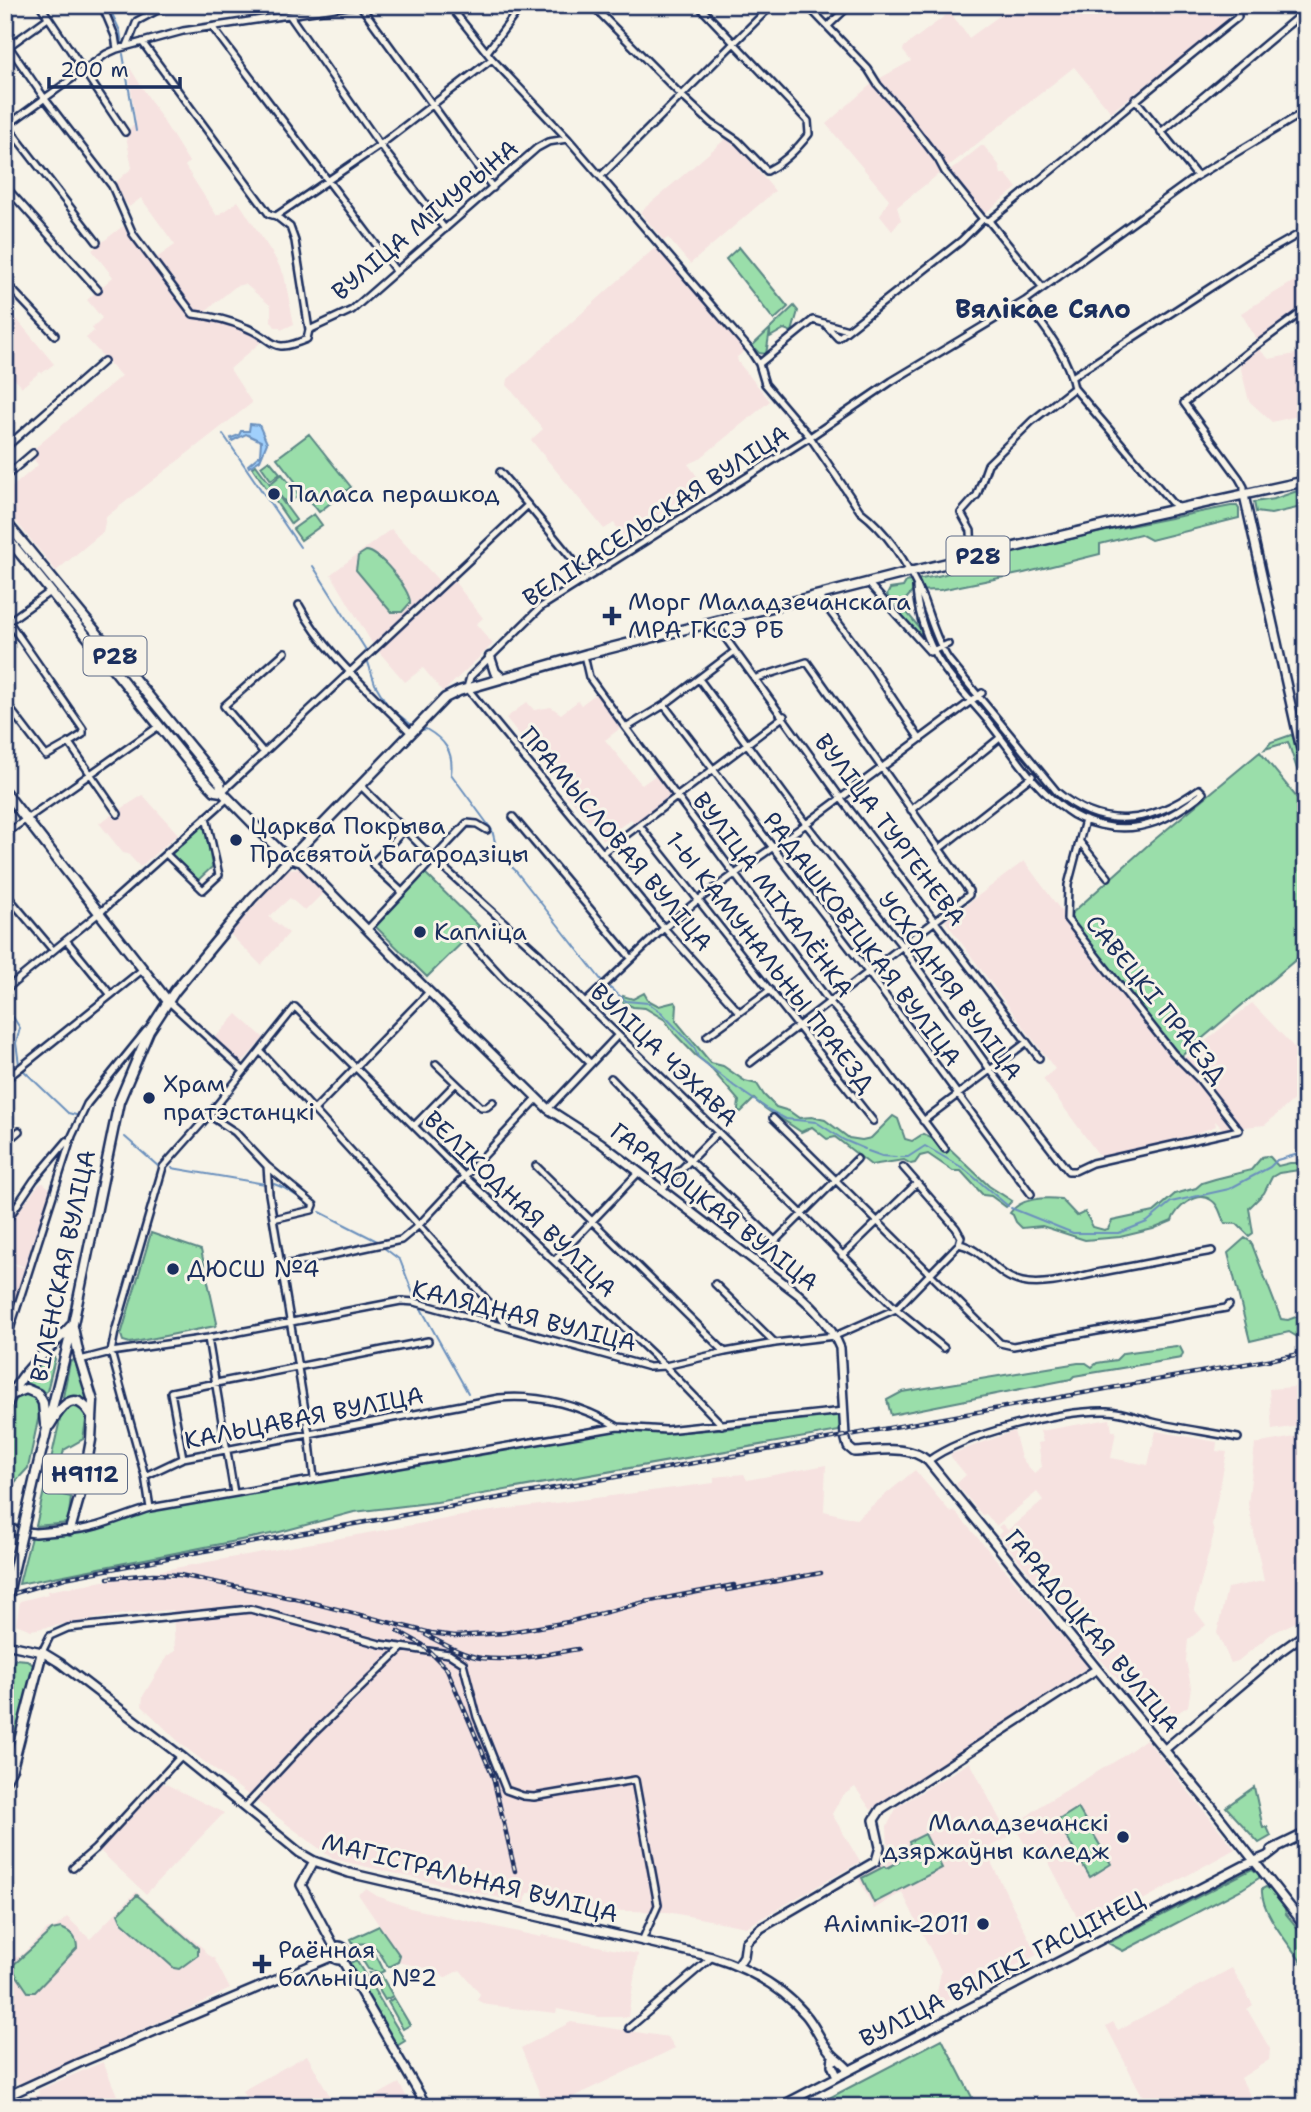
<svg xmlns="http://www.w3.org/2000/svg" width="1311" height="2112" font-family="'Shantell Sans',sans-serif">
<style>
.built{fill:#f6e2e0}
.green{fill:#9adeaa;stroke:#5a8684;stroke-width:2}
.water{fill:#a0d0fc;stroke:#6b90bd;stroke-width:2}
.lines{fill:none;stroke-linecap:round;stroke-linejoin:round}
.stream{stroke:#6b90bd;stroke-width:2}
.street-casing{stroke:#1b2f5e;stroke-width:10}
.secondary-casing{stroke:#1b2f5e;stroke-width:12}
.primary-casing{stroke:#1b2f5e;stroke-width:13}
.street{stroke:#f7f3e8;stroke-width:5}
.secondary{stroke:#f7f3e8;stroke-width:7}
.primary{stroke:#f7f3e8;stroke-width:8}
.rail-casing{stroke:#1b2f5e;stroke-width:4.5}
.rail{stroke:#f7f3e8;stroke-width:2;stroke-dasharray:5;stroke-linecap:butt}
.primary-bridge-casing{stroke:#1b2f5e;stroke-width:13;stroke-linecap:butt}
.primary-bridge{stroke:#f7f3e8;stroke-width:8}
.poi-dot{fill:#1b2f5e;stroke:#f7f3e8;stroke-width:2.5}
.labels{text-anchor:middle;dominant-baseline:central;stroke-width:6;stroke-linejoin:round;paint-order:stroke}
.shield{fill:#f7f3e8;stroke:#5d6a87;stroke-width:2}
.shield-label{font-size:23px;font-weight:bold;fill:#1b2f5e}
.street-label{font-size:24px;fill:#1b2f5e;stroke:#f7f3e8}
.poi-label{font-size:24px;fill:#1b2f5e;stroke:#f7f3e8;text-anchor:start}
.neighbourhood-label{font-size:26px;font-weight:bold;fill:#1b2f5e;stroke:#f7f3e8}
</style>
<rect width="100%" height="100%" fill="#f7f3e8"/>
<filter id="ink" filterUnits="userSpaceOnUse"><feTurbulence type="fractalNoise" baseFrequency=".0143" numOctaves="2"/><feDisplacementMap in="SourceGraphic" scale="14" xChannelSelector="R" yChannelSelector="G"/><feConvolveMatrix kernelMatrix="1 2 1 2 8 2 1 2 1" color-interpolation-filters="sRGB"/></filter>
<g filter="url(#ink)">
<path class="built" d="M1014,5H1219L1231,20L1111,112L1074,67L897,207L901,220L892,231L880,216L889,199L826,124L875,81L911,61L903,51L904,47L950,12L969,38Z
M130,68L189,162L185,166L217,216L238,201L274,256L284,275L294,324L281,330L280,327H275L271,321V306L245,284L236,286L204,312L193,310L175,287L174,280L155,259L175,245L141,198L129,207L118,192L116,182L132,168L126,136L131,127L136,124L128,69Z
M729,136L775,191L690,264L668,238L664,241L640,212Z
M981,146H984L999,165L1001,174H1006L1017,188L984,214L950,171Z
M123,226L190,316L231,324L253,333L260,339L261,342L230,369L252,403L106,517L103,532L56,571L5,508V493L38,465L29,453L121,376L86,338L94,331L92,328L102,318L87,300L113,277L92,250Z
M657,246L668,258L667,261L670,265L675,264L746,350L737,357L738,362L770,401L698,460L688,464L702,483L623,540L615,530L617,528L614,523L604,529L531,440L543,429L507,385L508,379Z
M1306,274V305L1258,342L1241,313Z
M5,305L54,364L42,373L40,372L22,387L9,373L5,375Z
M1258,348L1269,359L1306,352V414L1272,422L1249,401L1240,365Z
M391,529L441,583L450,576L483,618L476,624L493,644L443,692L423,668L405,682L373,645L331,574Z
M598,692L623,726L605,740L642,785L657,774L673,794L635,823L631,819L603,840L572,800L564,794L565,792L552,775L506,718L527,702L534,710L551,707L561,714L578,701L581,705Z
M143,795L178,834L140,867L128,854L123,853L99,823Z
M1024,861L1176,1065L1252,1003L1306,1060V1089L1265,1125L1223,1129L1215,1121L1216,1126L1195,1134L1101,1158L1043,1079L1055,1069L945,921Z
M302,868L325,891L305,911L290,898L269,917L289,933L261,965L230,934L287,869Z
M237,1014L264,1038L240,1065L213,1040Z
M43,1183L51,1189L25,1267L5,1260V1230L39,1184Z
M5,1262L25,1268L5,1329Z
M1306,1386V1425L1272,1430L1269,1389Z
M1110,1419L1112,1431H1116L1111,1458L1148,1465L1156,1431L1217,1442L1216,1451L1227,1452L1212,1525L1214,1533L1194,1609L1206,1625L1188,1640L1186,1660L1191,1687L1188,1706L1169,1719L1164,1716L1154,1722L1056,1607L1062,1602L1043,1580L1038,1584L998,1535L1002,1531L998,1527L1002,1524L1008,1530L1043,1500L1037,1492L996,1526L986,1514L982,1515L956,1484L966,1475L951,1457V1454L1014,1431L1021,1458L1034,1473L1042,1467L1038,1443L1043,1442L1040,1431Z
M1306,1435V1617L1271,1634L1238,1661L1231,1663L1217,1633L1227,1588L1264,1581L1248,1504L1255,1444Z
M826,1465L824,1511L856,1519L915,1470L951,1513L954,1510L1088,1667L871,1810L855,1787L842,1796L832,1814L860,1862L746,1927L667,1912L589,1910L567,1912L531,1893H527L525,1904L333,1859L182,1745L142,1706L143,1696L167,1656L175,1651L173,1610L130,1613L31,1630L16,1624L20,1601L48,1594V1591L484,1512L714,1483V1477L744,1474L747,1480Z
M1146,1739L1235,1849L1085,1932L1046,1857L1035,1861L1014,1826L1043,1804L1119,1759Z
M970,1762L1009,1837L985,1850L1037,1955L939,2005L937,1993L941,1971L902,1892L874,1909L858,1878L884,1861L888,1849L887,1826L897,1807Z
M162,1782L224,1813L146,1894L98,1849Z
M366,1889L377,1896L410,1908L541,1937L542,1935L638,1954L628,2017H599L557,2009L556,2013L488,2005L477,2000L480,1994L460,1970L444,1978L438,1971L398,1962L400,1956L358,1894Z
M136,1892L204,1949L205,1953L214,1958L230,1989L191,2008L18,2084L5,2057V1959L8,1957H19L47,1930L56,1927L67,1917L90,1939Z
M1232,1968L1253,2005L1247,2009L1270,2049L1269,2060L1241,2078L1256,2107H1148L1106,2026L1113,2022L1118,2030Z
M571,2022L668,2037L675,2048L552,2107H545L521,2048Z
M307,2055L336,2107H251L242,2091Z
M103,2062L122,2107H23L21,2102L39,2094L38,2090Z
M399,2083L412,2107H356Z"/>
<path class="green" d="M739,247L788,307L774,320L726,259Z
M794,306L798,311L792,332L784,329L770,337V330L766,354L759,353L752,346Z
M309,434L351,487L319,512L277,458Z
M269,460L280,473L271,480L261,466Z
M256,465L270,484L282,474L299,495L287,504L272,487L296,520L291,524L252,467Z
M1306,488V506L1271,514L1256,512L1254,502L1274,499Z
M1231,506H1237L1239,509V518L1151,540L1140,534L1100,544V554L1024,573L940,590L913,591L906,599L905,604L908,608V614L922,631L920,634L894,607L887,595L890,589L903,587L906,582C928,577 953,576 971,562L1115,529Z
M314,514L322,525L301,540L293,529Z
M366,551C379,551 411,590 410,603L402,612H391L356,570L358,556Z
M81,617L217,782L212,786L76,620Z
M1291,735L1293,737L1305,777L1301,781L1288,742L1265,749L1271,742Z
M1260,752L1306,809V951L1179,1058L1072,921L1071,914L1148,845Z
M205,823L212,867L197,881L170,855Z
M424,872L479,926L427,977L375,926Z
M644,993L648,1000L659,1006L675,1002L677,1005L676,1021L711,1063L723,1066L745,1081L757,1084L764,1095L776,1107L789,1111L799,1118L812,1117L825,1120L849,1138L862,1140L871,1138L893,1116L898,1119L905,1139L912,1141L923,1134L946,1145L989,1186L1012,1201L1006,1207L991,1196L983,1195L961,1171H953L928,1154L920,1156L915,1163L911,1164L904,1160L871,1165L835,1137L827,1139L812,1127L801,1132C785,1120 768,1113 754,1099L741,1112L738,1110L739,1101L708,1065L695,1055L674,1033L665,1020L645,1008L633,1007L622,1002L623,996L633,999Z
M1266,1156L1270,1157L1278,1166L1290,1163H1306V1172L1299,1170L1279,1173L1272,1177L1264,1193L1249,1208L1253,1233L1249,1236L1237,1224L1225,1223C1220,1216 1220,1205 1211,1200C1198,1190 1175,1208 1172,1221L1153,1229L1120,1237L1085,1240L1042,1226L1022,1228L1016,1222L1013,1215L1010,1213C1020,1198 1044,1197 1061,1199L1077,1216L1085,1212L1093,1227L1104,1230L1108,1229L1112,1221L1154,1212L1175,1194L1196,1188L1202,1183L1215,1179L1251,1170L1262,1157Z
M151,1233L201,1250L217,1323L215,1326L130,1343L123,1341L121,1335Z
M1245,1238L1251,1242L1281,1319L1288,1320L1306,1313V1342L1289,1332L1250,1341L1228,1253Z
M1176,1346L1180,1347L1183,1353L1181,1358L1074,1376L1071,1379L891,1415L887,1400L902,1392L1078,1363H1086L1092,1367L1097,1363L1116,1360L1123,1353Z
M51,1353L55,1359L47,1391L42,1394L32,1387L18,1388Z
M76,1359L88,1393V1404L82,1400H64L63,1397L70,1362Z
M24,1393L36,1397L40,1410L28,1468L5,1493C5,1468 0,1404 24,1393Z
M77,1405L87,1414L83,1439L64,1450L55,1485L60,1486L58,1494L71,1497L68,1523L36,1526L61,1415L68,1406Z
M844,1413L845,1430L437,1502L354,1512L276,1533L19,1584L31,1537L83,1533L154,1509L618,1430L671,1433L731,1428Z
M15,1659L27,1660L33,1665L9,1765L5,1770V1677L9,1674Z
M1254,1787L1263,1828L1267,1827L1271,1836L1259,1843L1226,1807Z
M1078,1808L1111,1864L1090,1877L1057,1821Z
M925,1834L942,1868L874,1903L862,1878L885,1866L887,1868L899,1862L897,1855L911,1848L909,1842Z
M1252,1869L1259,1874V1878L1242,1889L1123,1951L1108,1943Z
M1266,1887L1272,1891L1284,1905L1286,1914L1306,1938V1964L1302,1963C1289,1944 1260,1911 1262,1889Z
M137,1895L198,1948V1955L179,1969L174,1968L121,1921L118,1914Z
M379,1926L400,1956L398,1962L388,1967C380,1952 374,1939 354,1945L351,1939Z
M61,1928C71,1932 77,1937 77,1948L35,1992H28L11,1967L52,1930Z
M363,1948C375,1949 379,1961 384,1971L380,1973L368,1969L356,1950Z
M356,1960L405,2041L395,2047L348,1964Z
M369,1973L381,1975L393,1996L385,2000Z
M394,1998L410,2025L403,2029L388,2002Z
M942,2039L977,2107H812Z"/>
<path class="water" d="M250,424L259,425L267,443L260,460L249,467L248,465L260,455L261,441L246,434L232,441L231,438L239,435L241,431H249Z"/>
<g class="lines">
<path class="stream" d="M108,5L120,31L122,45
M123,54L136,131
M223,434L300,547
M313,566L366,650
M367,659L375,684L388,706L414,727
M418,731L426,729C445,740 454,752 451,774L492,830L498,854L515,870L602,981
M610,988L626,1001L648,1003L661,1012L694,1047L698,1057L734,1086L769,1110L786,1119L816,1122L844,1140L865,1149
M5,1014L13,1017L20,1028L16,1043L19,1064
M23,1070L68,1113L76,1115
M125,1137L159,1167
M868,1151L882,1156L896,1157
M900,1157H908L925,1146L963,1168L1008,1206
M172,1168L265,1184
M274,1184L284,1188L303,1200
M1011,1208L1073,1233H1119L1147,1222L1171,1202L1229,1189L1270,1167L1277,1160L1306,1152
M320,1212L377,1241
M383,1247L400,1260L414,1296
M419,1305L468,1393"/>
<g class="street-casing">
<path id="street" d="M40,5L125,132
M102,5L115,36L117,49
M360,5L493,188
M449,5L492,59L568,139L750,350L759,364L765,384L810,437L860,511C889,533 909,566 923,599C931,620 936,640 948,659L1057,792C1104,832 1152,823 1199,789L1203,793
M592,5L681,95L711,123L738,141L767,171C783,163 798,148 809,134L808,121L698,5
M807,5L868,69L878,85L902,112L938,159L945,172L983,219L989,221L1043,288
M290,16L380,145L445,229
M828,26L850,5
M213,28L396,271
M5,41L45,99L112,186L133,234L193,314C211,316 229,320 247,328C277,340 269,355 307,339L309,330L295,241L290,227L276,216
M142,42L269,214L276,216L380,145L492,59
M127,46L137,21L167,5
M5,49L48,18
M487,52L522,5
M1135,99L1197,176
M5,123L97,242
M5,127L106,54L117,49L183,31L355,5
M1161,132L1306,10
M601,176L772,5
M5,186L98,290
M989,221C1073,154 1154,84 1238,17L1237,5
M5,282L55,335
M1025,301C1044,327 1068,355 1074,388L1171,502L1181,509
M824,323L838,338L848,330
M309,330L352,310L537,148L548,142L567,139
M759,364L813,320L848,330L961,241L983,219
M1072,377L1253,260L1306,230
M5,448L104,361
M500,472L528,505
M5,477L33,453
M1244,495V487L1239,478L1184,403L1249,351L1306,309
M972,558L971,531L961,513L977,495L988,464L1032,421L1074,388
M869,584L930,652L948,644
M916,587C917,610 925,634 935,654C948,678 971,700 988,721C1012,751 1034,788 1066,810C1075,817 1088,822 1100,825C1141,835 1172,818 1203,793
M819,597L873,669L919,738
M299,605C326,655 372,693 411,733
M9,622L83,729V734L69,743
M714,622L840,797L1039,1058
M5,624L51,591
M584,655L589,677L626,728L829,1001L874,1054L945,1149
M699,679L806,824L902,946L991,1071L1068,1171H1075L1092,1163L1239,1130L1199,1079L1173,1053L1067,919L1068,885L1085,820
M5,702L46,756L69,743L118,814
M664,705L868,972L1031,1194
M626,728L664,705L735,651
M264,753L224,706L285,652
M360,785L433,858L539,954L585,1003L802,1214L896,1309L944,1348
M222,792L528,505L587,577
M911,810L1001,737
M513,817L631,958
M639,825L873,1121
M5,834L159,726
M1080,842L1108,877
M939,849L1032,776
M602,853L784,716
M166,854L203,890L219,875L206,817
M5,860L9,866L5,869
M402,892L373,865L374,862L405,829
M5,893L53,950
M367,930L467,823L477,824L487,830
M66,940L111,995
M468,940L502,977L590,1063
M5,990L104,909L228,798
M167,1000L244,1071
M585,1003L664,928L698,900L806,824L982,693
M739,1012L664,928L467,688L470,677L541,607L810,437L892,381L1025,301L1197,176L1306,111
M707,1036L770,990
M260,1051L495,1309L507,1326
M750,1063L969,895V891L807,662L757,678
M436,1064L481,1107H487L493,1102
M611,1078L690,1160L775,1241L857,1159
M5,1080L142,970
M315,1109L429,992
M548,1109L618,1035
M209,1115L235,1132L267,1166L269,1194L309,1434L314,1478
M773,1118L1000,1343L1013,1346L1226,1308L1229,1305
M923,1121L1027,1042
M414,1126L455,1084
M5,1143L19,1131
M267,1166L314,1205L312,1210L273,1219
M536,1166L725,1352
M903,1167L956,1228L961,1237L959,1244
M661,1190L718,1132
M5,1198L14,1210
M5,1223L34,1180L67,1141
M959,1244C984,1249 995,1276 1022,1282C1045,1287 1073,1278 1096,1273C1135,1266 1173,1258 1212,1251
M842,1256L917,1183
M554,1261L639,1172
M281,1266L401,1240L419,1225L537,1099
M715,1284L775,1343
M208,1338L234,1493
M5,1345L72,1136L87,1104L146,1031
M80,1360L111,1352L208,1338L401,1301L415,1302L649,1367L665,1366L725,1352L775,1343L835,1336L896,1309L959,1244
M183,1458L171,1392L428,1341
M928,1461C964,1434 1061,1410 1107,1411C1122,1411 1138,1418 1153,1422C1181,1429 1210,1432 1238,1438
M145,1476L183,1458L499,1398C540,1394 583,1406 618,1427
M150,1508L145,1476L111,1352L115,1332L163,1167L209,1115L295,1007L463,1175L665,1366L722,1425
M70,1530C95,1530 125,1515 150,1508L618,1427L666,1430L844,1411
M42,1652L50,1636L68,1628L250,1609L380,1644L449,1654L463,1663L477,1717L506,1790L523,1796L534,1797L635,1780L658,1905L642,1941
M244,1808L311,1736L402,1648
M73,1868L95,1849L181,1756
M629,2028L712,1957"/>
</g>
<g class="secondary-casing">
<path id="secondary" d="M1244,495L1306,772
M290,859L301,862L393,956L548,1109L601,1143L798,1294C816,1310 831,1326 840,1348L845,1436L848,1447L854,1452C878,1451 909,1444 928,1461L1097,1669L1211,1806L1306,1927
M5,1529L35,1533L70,1530
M5,1644L42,1652L60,1663L181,1756L300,1853L314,1861L349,1873L712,1957C747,1968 781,1986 805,2014C816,2026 821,2044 833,2055C838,2060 844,2064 849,2070
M1165,1749L1281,1651L1306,1633
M1271,1850L1306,1833
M314,1861L301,1885L335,1948
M332 1953a7 7 0 1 1 14 0a7 7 0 1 1-14 0Z
M342,1960L427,2107
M738,1965L744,1956L746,1942L761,1928L876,1861L880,1847L874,1820L881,1809L1097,1669
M833,2055L832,2065L837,2076
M5,2097L79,2063L333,1956
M779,2107L1243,1866L1267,1856L1276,1849"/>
</g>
<g class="primary-casing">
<path id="primary" d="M5,521L220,783L222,792
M5,535L194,769L215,791L222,792L281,852L290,859
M490,657L495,672L502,678
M5,792L167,1000
M11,1395L26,1389L38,1394L43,1403L45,1424
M5,1413C12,1377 48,1352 71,1326
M50,1425C61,1406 75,1387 92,1416
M36,1473L73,1324L119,1102L149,1031L175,991L251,899L445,698L459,691L587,654L910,572L1136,518L1306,481
M70,1530L83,1484L91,1440L93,1401L79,1356L73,1327
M5,1781L12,1768L42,1652"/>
</g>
<use href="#street" class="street"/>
<use href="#secondary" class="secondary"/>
<use href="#primary" class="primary"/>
<g class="rail-casing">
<path id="rail" d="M108,1578L153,1574L180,1575L301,1600L431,1633L455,1636L504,1633L568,1622L645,1602L734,1585
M727,1590L821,1573
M5,1596L65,1578L193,1553L1306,1353
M398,1631L423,1645L447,1669L493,1777L515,1871
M426,1635C444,1644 462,1655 481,1658C514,1662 546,1654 578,1649"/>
</g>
<use href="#rail" class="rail"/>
<g class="primary-bridge-casing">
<path id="primary-bridge" d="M5,1607L36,1473"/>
</g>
<use href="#primary-bridge" class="primary-bridge"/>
</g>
</g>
<g class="poi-dot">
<circle cx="274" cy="494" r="7"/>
<path d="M608.5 605.5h7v7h7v7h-7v7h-7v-7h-7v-7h7z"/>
<circle cx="236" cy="840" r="7"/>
<circle cx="420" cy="932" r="7"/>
<circle cx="149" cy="1098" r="7"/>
<circle cx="173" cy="1269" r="7"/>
<circle cx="1123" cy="1837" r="7"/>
<circle cx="983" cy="1924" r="7"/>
<path d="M258.5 1953.5h7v7h7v7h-7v7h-7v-7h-7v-7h7z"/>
</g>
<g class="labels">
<g class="shield">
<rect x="946.5" y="536.5" width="63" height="39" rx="5"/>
<rect x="83.5" y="636.5" width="63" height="39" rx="5"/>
<rect x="43" y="1454.5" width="84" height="39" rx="5"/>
</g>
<g class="shield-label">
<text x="978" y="556">Р28</text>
<text x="115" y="656">Р28</text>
<text x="85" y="1474">Н9112</text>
</g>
<g class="street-label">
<text transform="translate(425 220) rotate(-40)">ВУЛІЦА МІЧУРЫНА</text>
<text transform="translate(656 516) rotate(-33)">ВЕЛІКАСЕЛЬСКАЯ ВУЛІЦА</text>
<text transform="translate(890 830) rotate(53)">ВУЛІЦА ТУРГЕНЕВА</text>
<text transform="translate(616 839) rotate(50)">ПРАМЫСЛОВАЯ ВУЛІЦА</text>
<text transform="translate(773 895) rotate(53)">ВУЛІЦА МІХАЛЁНКА</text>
<text transform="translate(862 939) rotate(53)">РАДАШКОВІЦКАЯ ВУЛІЦА</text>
<text transform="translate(770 962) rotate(52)">1-Ы КАМУНАЛЬНЫ ПРАЕЗД</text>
<text transform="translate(950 986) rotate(54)">УСХОДНЯЯ ВУЛІЦА</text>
<text transform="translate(1156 999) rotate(51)">САВЕЦКІ ПРАЕЗД</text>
<text transform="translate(664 1055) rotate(44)">ВУЛІЦА ЧЭХАВА</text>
<text transform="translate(520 1204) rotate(44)">ВЕЛІКОДНАЯ ВУЛІЦА</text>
<text transform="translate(714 1207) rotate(38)">ГАРАДОЦКАЯ ВУЛІЦА</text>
<text transform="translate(63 1266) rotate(-78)">ВІЛЕНСКАЯ ВУЛІЦА</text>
<text transform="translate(524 1316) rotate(14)">КАЛЯДНАЯ ВУЛІЦА</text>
<text transform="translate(304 1418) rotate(-11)">КАЛЬЦАВАЯ ВУЛІЦА</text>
<text transform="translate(1092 1631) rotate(50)">ГАРАДОЦКАЯ ВУЛІЦА</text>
<text transform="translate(470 1878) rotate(14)">МАГІСТРАЛЬНАЯ ВУЛІЦА</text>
<text transform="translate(1002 1969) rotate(-27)">ВУЛІЦА ВЯЛІКІ ГАСЦІНЕЦ</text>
</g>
<g class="poi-label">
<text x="288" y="494">Паласа перашкод</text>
<text x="628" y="602">Морг Маладзечанскага<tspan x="628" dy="28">МРА ГКСЭ РБ</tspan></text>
<text x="250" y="826">Царква Покрыва<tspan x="250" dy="28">Прасвятой Багародзіцы</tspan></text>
<text x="434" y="932">Капліца</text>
<text x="163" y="1084">Храм<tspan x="163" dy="28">пратэстанцкі</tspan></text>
<text x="187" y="1269">ДЮСШ №4</text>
<text x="1109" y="1823" text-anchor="end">Маладзечанскі<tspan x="1109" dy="28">дзяржаўны каледж</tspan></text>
<text x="969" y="1924" text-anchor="end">Алімпік-2011</text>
<text x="278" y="1950">Раённая<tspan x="278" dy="28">бальніца №2</tspan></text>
</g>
<g class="neighbourhood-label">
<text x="1043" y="308">Вялікае Сяло</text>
</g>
</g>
<rect width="1311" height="2112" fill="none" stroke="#f7f3e8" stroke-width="28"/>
<rect x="14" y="14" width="1283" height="2084" fill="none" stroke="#1b2f5e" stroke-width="2.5" filter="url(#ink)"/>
<path d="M49 77v10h131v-10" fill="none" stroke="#1b2f5e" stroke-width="3.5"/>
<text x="60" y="77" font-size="21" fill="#1b2f5e" stroke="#f7f3e8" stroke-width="5" paint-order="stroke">200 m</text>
</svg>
